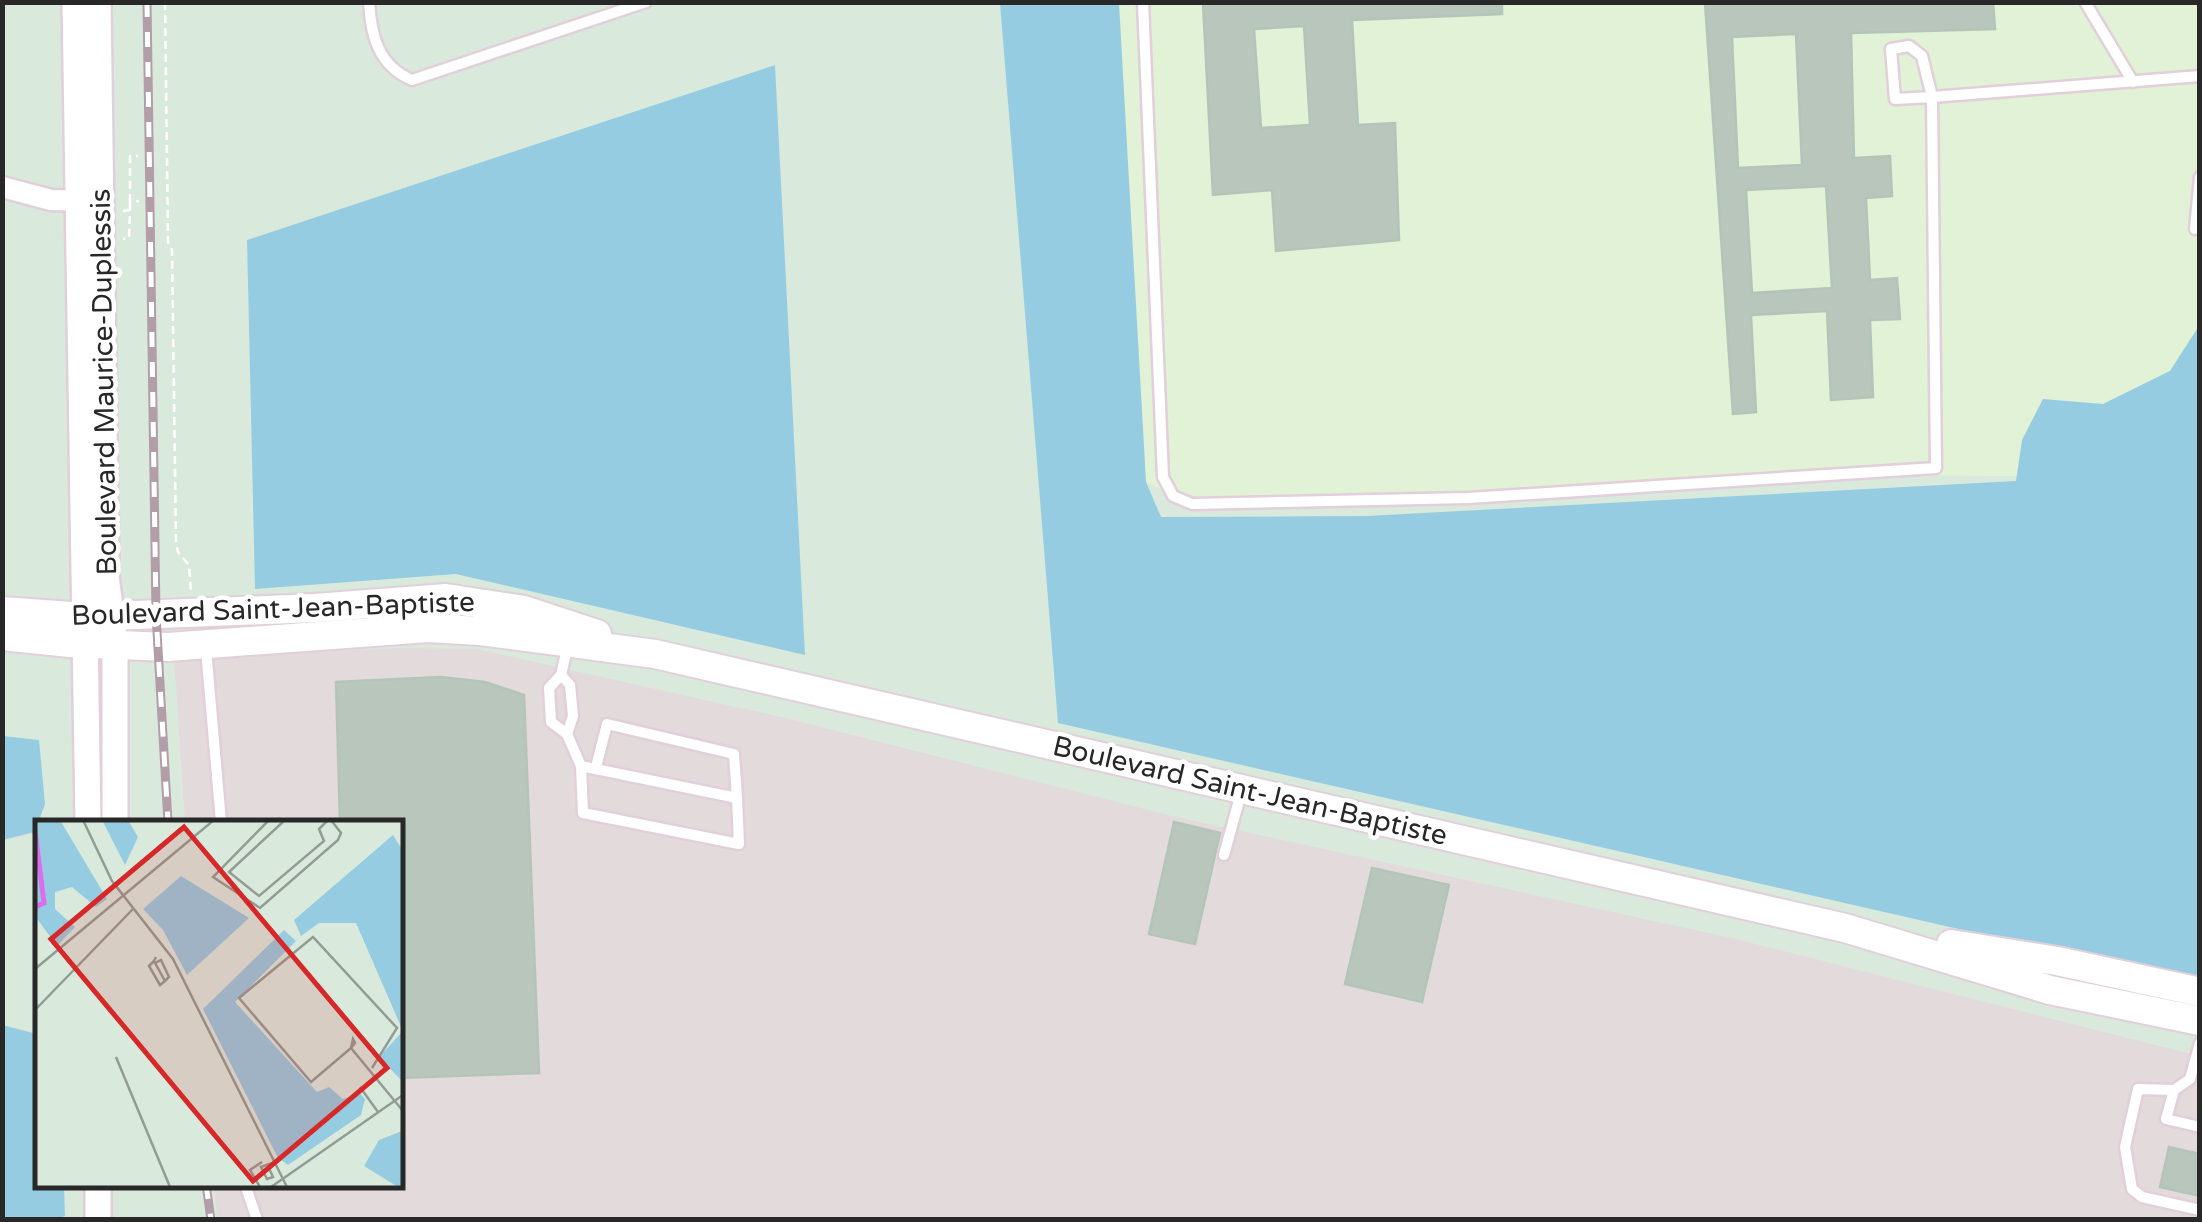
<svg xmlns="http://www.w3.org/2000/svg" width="2202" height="1222" font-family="'Varela Round',sans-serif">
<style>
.industrial{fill:#e3dadb}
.medical{fill:#e2f2d6}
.green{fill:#96cce1}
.building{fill:#b9c6bc;stroke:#b3c5b8;stroke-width:2.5;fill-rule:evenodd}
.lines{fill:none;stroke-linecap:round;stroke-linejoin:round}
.service-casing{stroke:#e1cfd9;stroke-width:15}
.minor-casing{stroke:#e1cfd9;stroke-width:25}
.tertiary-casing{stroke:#e1cfd9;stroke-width:30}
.secondary-casing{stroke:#e1cfd9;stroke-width:32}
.path{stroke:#fff;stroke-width:2.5;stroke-dasharray:8 5;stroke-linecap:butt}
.service{stroke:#fff;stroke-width:10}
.minor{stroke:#fff;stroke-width:20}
.tertiary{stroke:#fff;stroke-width:25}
.secondary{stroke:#fff;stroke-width:28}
.rail-casing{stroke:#b29da8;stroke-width:9}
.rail{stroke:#fff;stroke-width:5;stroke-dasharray:15;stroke-linecap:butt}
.labels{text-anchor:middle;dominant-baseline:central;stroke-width:9;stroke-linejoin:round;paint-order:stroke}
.street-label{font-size:28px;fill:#282828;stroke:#fff}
.inset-river{fill:none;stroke:#dd6dec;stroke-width:5}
.inset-road{fill:none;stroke:#929c95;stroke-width:2.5}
.view{fill:#d62828;fill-opacity:0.15;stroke:#d62828;stroke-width:5}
.inset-edge{fill:none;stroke:#282828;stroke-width:5}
</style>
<rect width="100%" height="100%" fill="#d9eadd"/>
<path class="industrial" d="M402,648L477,649L790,719L1172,816L1732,938L2199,1056V1219H217L214,1185L400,1184V822H185L174,658Z"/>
<path class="medical" d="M1116,3H2199L2197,329L2170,371L2103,404L2043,399L2020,476L1796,475L1192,504L1146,482Z"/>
<path class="green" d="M1000,3H1119L1146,482L1161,517L1367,516L2016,481L2022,440L2043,399L2103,404L2170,371L2197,329L2199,319V984L1058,723Z
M775,65L805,655L456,574L255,589L247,240Z
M3,736L39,740L45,804L35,832L3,840Z
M2,1025L37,1034L38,1184L64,1185L65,1216L57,1219L3,1217Z"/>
<path class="building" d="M1502,2V14L1352,20L1358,125L1395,123L1399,240L1276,251L1272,190L1213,195L1203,3ZM1304,26L1310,125L1261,128L1254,29Z
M1705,2H1993L1995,29L1851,33L1854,158L1890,156L1892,196L1866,198L1870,280L1897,278L1900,319L1870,320L1873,397L1831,400L1827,311L1751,315L1756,412L1733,414ZM1796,34L1802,165L1738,168L1732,37ZM1826,186L1832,288L1752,293L1746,190Z
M441,677L485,682L524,695L539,1073L400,1078V822H340L336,682Z
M1174,822L1220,833L1195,944L1149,934Z
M1372,868L1449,885L1422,1002L1345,984Z
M2169,1147L2200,1154V1196L2160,1187Z"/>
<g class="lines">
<g class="service-casing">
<path id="service" d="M369,2C371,37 379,66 412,80L646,2
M1143,2L1163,477L1173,496L1192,504L1468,498L1936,468L1932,97L1922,56L1909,46L1891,49L1895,99L1932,97L2200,76
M2085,2L2133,82
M2195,229L2200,177
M568,644L561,675L549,688L551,722L567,734L581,766L737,798L734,754L607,724L596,767
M206,649L221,822
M561,675L570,685L573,716L567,734
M581,766L583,813L739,844L737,798
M1224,855L1241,793
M2200,1043L2190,1079L2174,1090L2166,1119L2200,1127
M2174,1090L2138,1089L2125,1147L2132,1189L2142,1197L2200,1210
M245,1184L257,1220"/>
</g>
<g class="minor-casing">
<path id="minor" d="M2,187L51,200L89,201"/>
</g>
<g class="tertiary-casing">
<path id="tertiary" d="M75,2L88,822
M98,2L106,576L115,645V822
M98,1220V1184"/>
</g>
<g class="secondary-casing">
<path id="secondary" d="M2,611L85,617L315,608L446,598L524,610L597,634
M2,636L70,643L168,647L428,628L480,631L655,654L1845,928L2050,990L2200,1021
M1951,944L2057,961L2200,992"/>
</g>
<path class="path" d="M165,2L168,242L172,250L176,543L178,552L189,565L191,592
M130,202V156H138
M130,209V202L139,201
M123,211L130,210L129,238L123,239"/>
<use href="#service" class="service"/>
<use href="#minor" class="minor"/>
<use href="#tertiary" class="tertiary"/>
<use href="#secondary" class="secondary"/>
<g class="rail-casing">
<path id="rail" d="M147,2L156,614L168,822
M206,1184L211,1220"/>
</g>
<use href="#rail" class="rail"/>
</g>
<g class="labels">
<g class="street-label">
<text transform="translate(104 382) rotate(-91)">Boulevard Maurice-Duplessis</text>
<text transform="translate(273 609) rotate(-2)">Boulevard Saint-Jean-Baptiste</text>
<text transform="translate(1250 791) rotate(13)">Boulevard Saint-Jean-Baptiste</text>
</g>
</g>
<g transform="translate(35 820)">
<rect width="368" height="368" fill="#d9eadd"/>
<path d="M0,0H25L72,79L61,87L37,67L20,72V89L40,107L22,126L0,96ZM67,0H93L103,17L90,45ZM358,15L368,31L367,209L321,103H284L266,116L259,100ZM146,56L214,98L152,155L128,110L108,89ZM249,110L261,121L200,182L282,272L294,267L308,279L325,273L330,279L326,295L253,345L243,338L168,189ZM367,212V261L344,237ZM367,311V367H363L329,346L344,320Z" fill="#96cce1"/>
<path class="inset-river" d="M0,11L9,83L0,87"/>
<path class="inset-road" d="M48,0L77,61L138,139L252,367M234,0L178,57L225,88L303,20L306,13L296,0M250,0L194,52L224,76L289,21L284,9L293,0M119,141L114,146L125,165L130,161M120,143L126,140L134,157L130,161L119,141L121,137M0,149L179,0M0,190L98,89M81,237L135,367M337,248L362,208L278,117L204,178L276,262L316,228L318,219L320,223L316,228L368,291M325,267L343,292M233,346L238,357L232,359L226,347L240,342M225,367L215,350L227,342M236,367L368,275"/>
<path class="view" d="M149,7L352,248L218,361L16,119Z"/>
<rect width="368" height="368" class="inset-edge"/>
</g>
<rect width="2202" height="1222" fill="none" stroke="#282828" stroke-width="10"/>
</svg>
